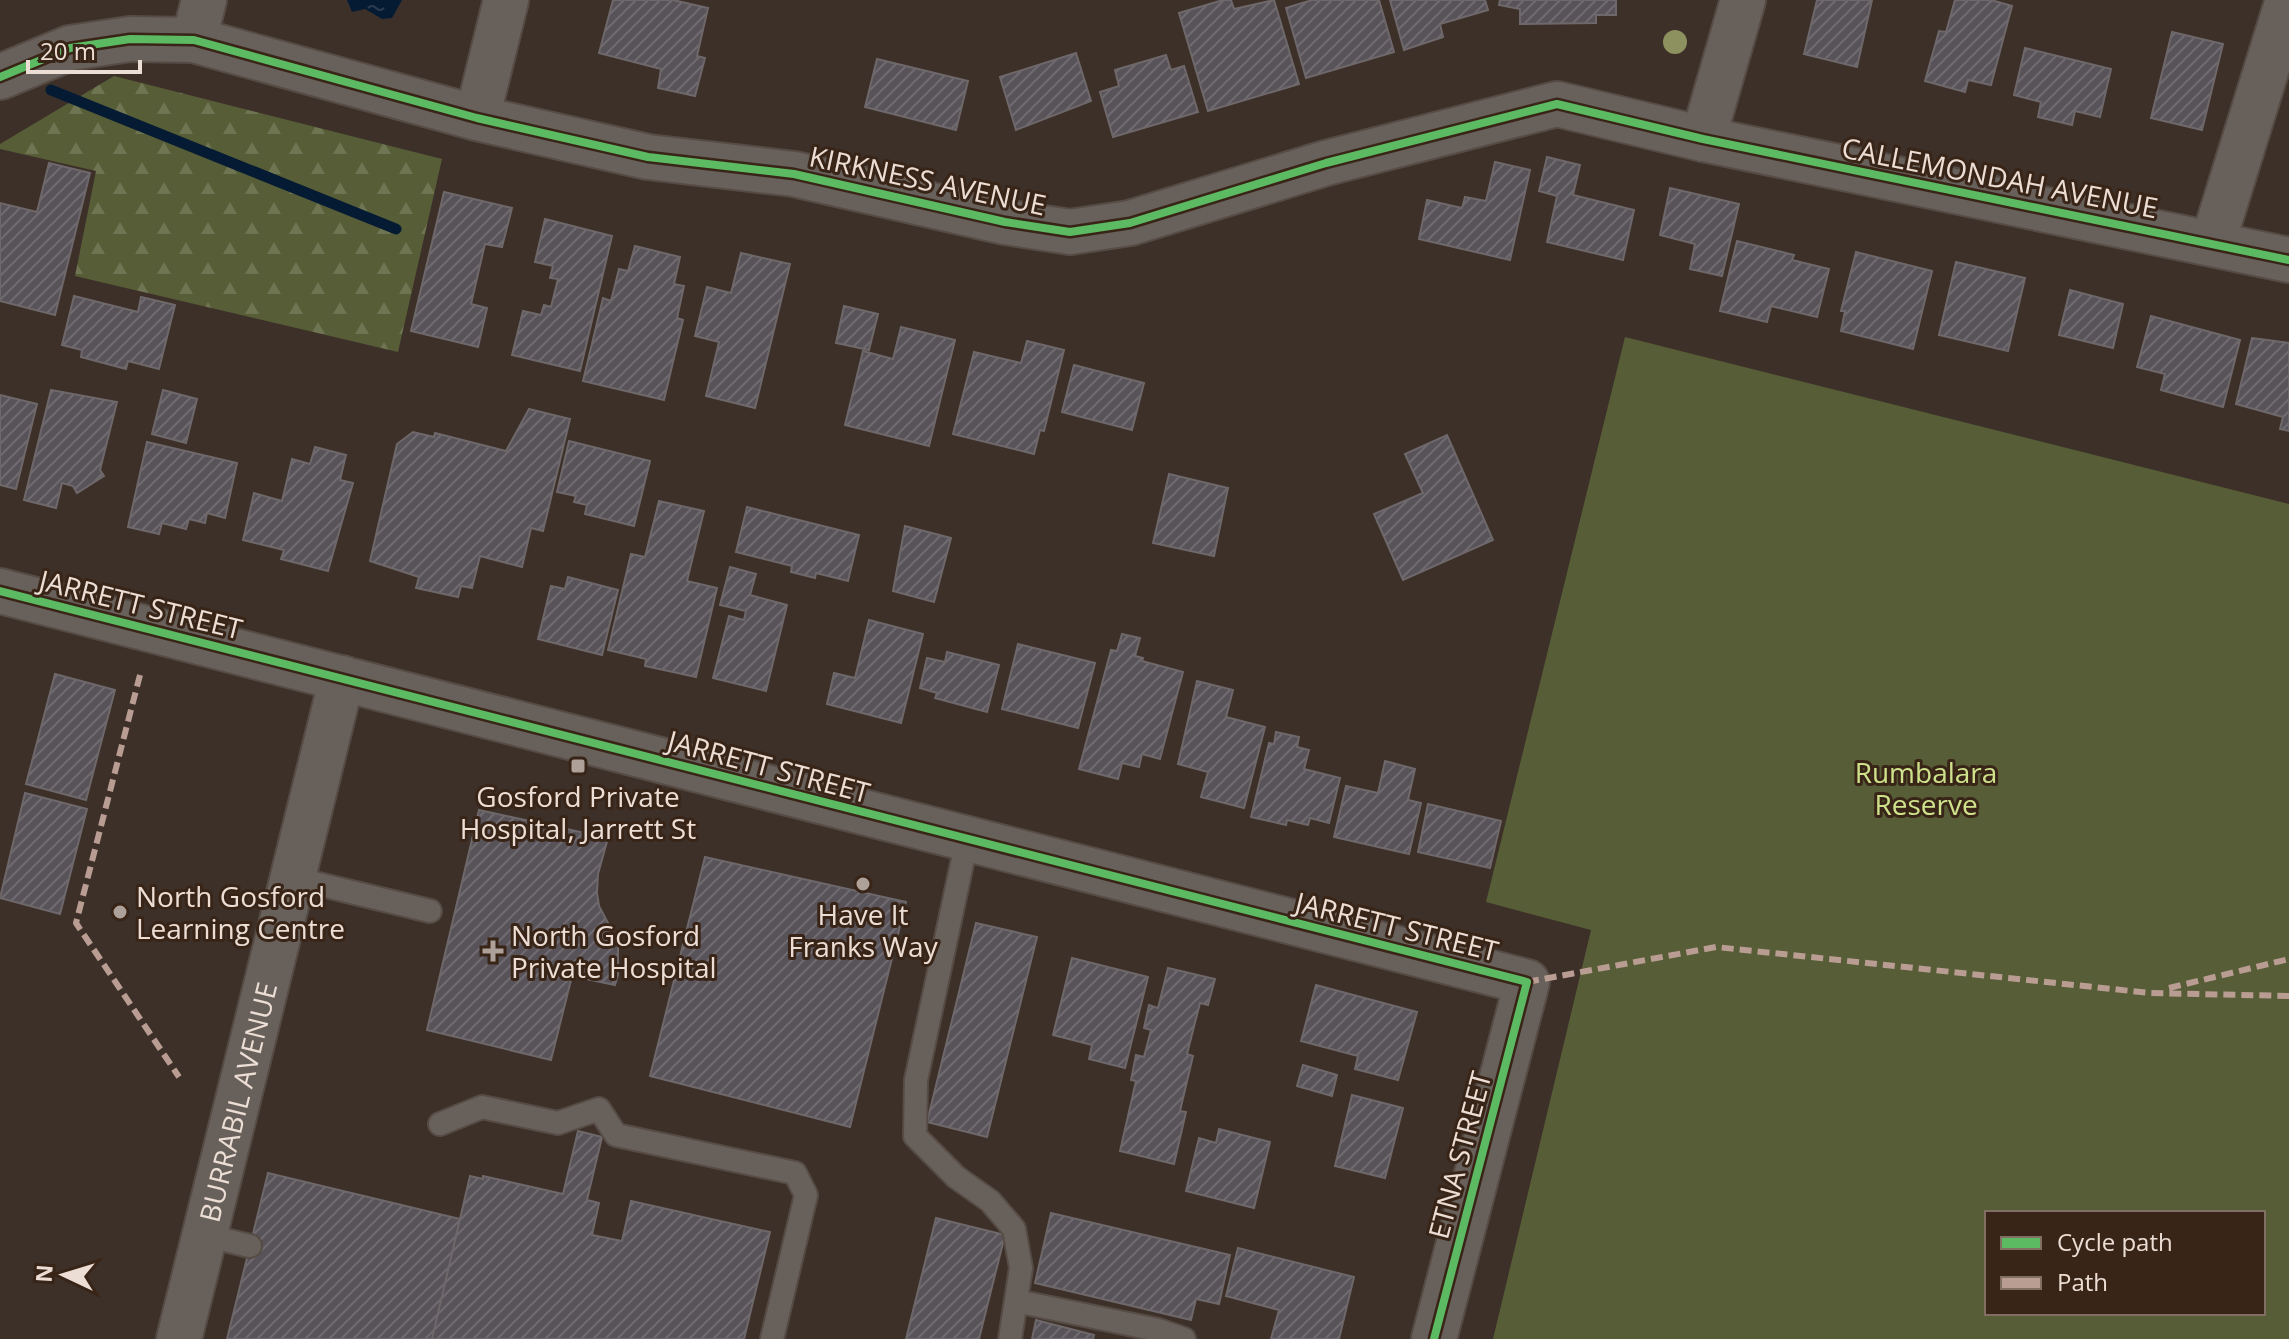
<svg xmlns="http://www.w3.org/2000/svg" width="2289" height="1339" font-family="'Open Sans',sans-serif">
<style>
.forest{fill:url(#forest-firs)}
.park{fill:#575d36;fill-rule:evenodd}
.water{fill:url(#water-ripples)}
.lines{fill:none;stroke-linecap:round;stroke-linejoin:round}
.stream{stroke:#051b33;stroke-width:11}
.building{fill:url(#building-hatch);stroke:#6e686a;stroke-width:2}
.service-casing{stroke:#564c45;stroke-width:26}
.minor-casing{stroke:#564c45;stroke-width:48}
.service{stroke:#68605a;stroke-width:22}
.minor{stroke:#68605a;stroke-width:44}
.quiet{stroke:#b99d93;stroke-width:6;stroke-dasharray:12 6;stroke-linecap:butt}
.cycleway-casing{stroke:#392517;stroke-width:13}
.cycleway{stroke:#5cba63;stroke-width:8}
.tree{fill:#8c915f}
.poi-dot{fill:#aea199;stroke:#392517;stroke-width:3}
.labels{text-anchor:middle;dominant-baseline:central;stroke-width:6;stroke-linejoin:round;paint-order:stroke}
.street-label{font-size:28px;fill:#ecded5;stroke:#392517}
.park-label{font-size:28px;fill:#cee18b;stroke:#392517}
.poi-label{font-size:28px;fill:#ecded5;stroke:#392517}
</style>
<defs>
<pattern id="forest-firs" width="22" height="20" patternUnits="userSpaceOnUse" patternTransform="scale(2)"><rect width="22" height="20" fill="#575d36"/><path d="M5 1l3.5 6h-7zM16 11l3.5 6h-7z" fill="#6f7452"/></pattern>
<pattern id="water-ripples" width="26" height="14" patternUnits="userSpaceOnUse" patternTransform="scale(2)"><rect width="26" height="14" fill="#051b33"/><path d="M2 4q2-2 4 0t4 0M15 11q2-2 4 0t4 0" fill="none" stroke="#2a3c50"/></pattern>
<pattern id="building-hatch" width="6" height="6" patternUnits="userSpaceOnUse" patternTransform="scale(2)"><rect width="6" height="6" fill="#585359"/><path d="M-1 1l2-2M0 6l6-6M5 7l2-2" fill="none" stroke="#706b70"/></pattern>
</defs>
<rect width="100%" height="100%" fill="#3c3029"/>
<path class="forest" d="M114,76L442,159L398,352L75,276L96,171L0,149V144Z"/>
<path class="park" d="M1625,337L2289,504V1339H1493L1591,930L1486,902ZM1987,1213H2263V1313H1987Z"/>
<path class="water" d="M347,0H402L392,18L382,19L365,9L352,12Z"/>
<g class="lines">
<path class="stream" d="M51,90L396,229"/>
</g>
<path class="building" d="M613,0H673L708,8L697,56L705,58L695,96L658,88L661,69L599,53Z
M1223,0H1231L1234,9L1274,0L1299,84L1208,111L1179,13Z
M1312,0H1379L1394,52L1306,78L1286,8Z
M1390,0H1485L1488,10L1440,24L1443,37L1404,50Z
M1500,0H1616V15H1596V23L1520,24V9L1499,5Z
M1817,0H1872L1857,67L1804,54Z
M1955,0H1991L2012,6L1991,85L1968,80L1965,92L1925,81L1939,31L1946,32Z
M2172,32L2223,44L2202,130L2151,118Z
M2025,48L2111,69L2100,117L2075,111L2072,125L2038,117L2041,102L2014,95Z
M1076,53L1091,101L1016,130L1000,77Z
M1166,55L1171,70L1184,66L1198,112L1113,137L1100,92L1119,86L1115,70Z
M877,59L968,81L956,130L865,107Z
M1547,157L1580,165L1573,195L1634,210L1623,260L1547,242L1557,196L1539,191Z
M1495,162L1530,170L1510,260L1419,239L1427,200L1462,208L1465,197L1486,201Z
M49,163L90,173L55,315L0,301V203L37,212Z
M1670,188L1739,204L1722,276L1690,269L1695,244L1660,235Z
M444,192L512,208L502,247L485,244L471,304L487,308L478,347L411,331Z
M545,219L612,236L580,371L512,355L523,311L541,315L544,305L551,307L558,279L550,278L553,266L535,262Z
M1737,241L1794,255L1792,260L1829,269L1817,317L1771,306L1767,322L1720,311Z
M635,246L680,257L674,284L684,286L677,318L683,320L664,400L583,381L603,298L611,301L619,269L628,271Z
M1856,252L1932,271L1913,349L1841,331L1845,311H1841Z
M741,253L790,264L755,408L706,396L719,342L695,336L707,287L731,293Z
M1956,262L2025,278L2008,351L1939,335Z
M2070,290L2123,304L2113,348L2059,335Z
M74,296L138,312L141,297L175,305L159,369L128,361L126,369L81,357L82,350L62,345Z
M844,306L878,314L869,350L836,343Z
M2151,316L2240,340L2223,407L2161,390L2165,374L2137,367Z
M901,327L955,340L929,446L845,425L863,351L893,359Z
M2252,338L2289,343V431L2280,429L2283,417L2236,404Z
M1027,341L1064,350L1044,431L1040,430L1034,454L953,434L974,352L1021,363Z
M1074,365L1144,383L1132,430L1062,412Z
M51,390L117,402L100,470L104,476L77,493L73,486L62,483L56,508L24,500Z
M163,390L197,399L186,443L152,434Z
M0,395L37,404L16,489L0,485Z
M529,409L570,419L543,531L531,528L522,567L480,556L472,588L461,586L458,597L416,588L419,577L370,561L397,444L413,432L434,437L435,433L506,451Z
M1447,435L1493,540L1403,580L1374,514L1423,493L1405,454Z
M569,441L650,461L634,526L585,514L587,505L574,502L576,496L557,492Z
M147,442L237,463L225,518L207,513L205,523L189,519L186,529L162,523L159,534L128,527Z
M315,447L346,455L340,480L353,483L328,571L281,559L284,550L243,540L254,493L282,501L292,459L310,464Z
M1169,474L1228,488L1214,556L1153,543Z
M659,501L704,511L687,581L717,588L696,677L645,666L646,659L608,650L631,554L645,557Z
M747,507L859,535L848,581L816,573L815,578L791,572L792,566L736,552Z
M905,526L951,538L934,602L893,591Z
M730,567L756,574L750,595L787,605L766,691L713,678L729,616L744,620L746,611L720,605Z
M568,577L618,590L602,655L538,639L551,586L565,589Z
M869,620L923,634L901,723L827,704L834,673L855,678Z
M1122,634L1140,638L1135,656L1143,658L1142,661L1183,672L1160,759L1142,754L1139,767L1122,763L1118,779L1079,769L1111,650L1117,651Z
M1018,644L1095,663L1078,728L1002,709Z
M947,652L999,665L987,712L935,698L937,693L920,688L927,658L945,662Z
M55,674L115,690L86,800L26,784Z
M1197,681L1233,690L1226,717L1265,727L1244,808L1201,797L1208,772L1178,764Z
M1276,732L1299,737L1297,747L1309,750L1304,769L1340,778L1329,823L1310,818L1308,825L1287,820L1286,825L1251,817L1269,743L1274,744Z
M1385,761L1415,769L1408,800L1421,803L1409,854L1334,837L1346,786L1378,793Z
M25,793L87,809L60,914L0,898Z
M1428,804L1501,821L1490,868L1418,852Z
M479,810L608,838L598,874L597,893L599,906L618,942V975L615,985L572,976L551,1060L427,1030Z
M705,857L906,902L850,1127L650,1076Z
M976,923L1037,937L987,1137L927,1122Z
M1072,958L1148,977L1125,1068L1089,1059L1092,1045L1053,1035Z
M1168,968L1215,979L1208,1005L1200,1003L1187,1054L1193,1056L1180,1111L1186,1112L1174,1164L1120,1151L1136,1081L1131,1080L1136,1055L1144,1057L1151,1030L1144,1028L1149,1005L1158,1008Z
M1316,985L1417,1012L1398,1080L1355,1069L1358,1056L1301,1041Z
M1303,1065L1337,1075L1332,1096L1297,1086Z
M1352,1095L1403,1108L1385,1178L1335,1166Z
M1219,1129L1270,1142L1254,1208L1186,1191L1199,1138L1216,1143Z
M578,1131L602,1137L587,1200L599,1203L592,1235L622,1241L631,1201L770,1232L744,1339H432L470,1176L483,1179V1176L563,1194Z
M268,1173L460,1219L432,1339H227Z
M1051,1213L1230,1255L1219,1304L1196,1299L1191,1320L1035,1283Z
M936,1218L1005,1235L979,1339H906Z
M1238,1248L1354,1277L1339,1339H1271L1279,1310L1226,1296Z
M1036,1320L1094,1335L1093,1339H1032Z"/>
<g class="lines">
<g class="service-casing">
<path id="service" d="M967,840L916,1080L915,1136L956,1177L990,1201L1014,1229L1021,1268L1010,1339
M293,878L430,911
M440,1124L482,1107L558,1123L599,1109L616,1135L795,1173L806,1195L772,1339
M204,1235L250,1246
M1016,1301L1158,1330L1184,1339"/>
</g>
<g class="minor-casing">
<g id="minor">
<path d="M194,40L204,0"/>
<path d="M0,77L70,48L130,39L194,40L477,118L648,157L794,174L1005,222L1070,232L1130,223L1326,163L1557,104L1703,139L2289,260"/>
<path d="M477,118L506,0"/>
<path d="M1703,139L1743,0"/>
<path d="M2213,242L2288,0"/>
<path d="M0,591L1527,982L1434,1339"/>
<path id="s1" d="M179,1339L342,678"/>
</g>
</g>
<use href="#service" class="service"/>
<use href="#minor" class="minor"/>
<path class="quiet" d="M140,675L76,923L179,1077
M1527,982L1716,947L2150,993L2289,996
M2169,988L2289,959"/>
<g class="cycleway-casing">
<path id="cycleway" d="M0,77L70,48L130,39L194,40L477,118L648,157L794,174L1005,222L1070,232L1130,223L1326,163L1557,104L1703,139L2289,260
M0,591L1527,982L1434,1339"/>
</g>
<use href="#cycleway" class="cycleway"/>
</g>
<circle class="tree" cx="1675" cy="42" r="12"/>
<g class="poi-dot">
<rect x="570" y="758" width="16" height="16" rx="4"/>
<circle cx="863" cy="884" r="8"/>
<circle cx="120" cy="912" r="8"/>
<path d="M489 939h8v8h8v8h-8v8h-8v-8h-8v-8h8z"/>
</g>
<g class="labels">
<g class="street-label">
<text transform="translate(2000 177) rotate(11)">CALLEMONDAH AVENUE</text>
<text transform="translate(928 180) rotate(12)">KIRKNESS AVENUE</text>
<text transform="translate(141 604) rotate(14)">JARRETT STREET</text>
<text transform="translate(769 766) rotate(15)">JARRETT STREET</text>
<text transform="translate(1397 926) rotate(14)">JARRETT STREET</text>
<text stroke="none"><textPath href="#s1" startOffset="244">BURRABIL AVENUE</textPath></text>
<text transform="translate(1459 1155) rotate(-75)">ETNA STREET</text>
</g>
<g class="park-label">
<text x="1926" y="772">Rumbalara<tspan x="1926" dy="32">Reserve</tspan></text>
</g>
<g class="poi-label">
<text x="578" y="796">Gosford Private<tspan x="578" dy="32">Hospital, Jarrett St</tspan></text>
<text x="136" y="896" text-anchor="start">North Gosford<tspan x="136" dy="32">Learning Centre</tspan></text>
<text x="863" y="914">Have It<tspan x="863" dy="32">Franks Way</tspan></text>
<text x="511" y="935" text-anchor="start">North Gosford<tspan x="511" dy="32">Private Hospital</tspan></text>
</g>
</g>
<rect x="1985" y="1211" width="280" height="104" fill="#392517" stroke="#816f63" stroke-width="2"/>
<rect x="2001" y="1237" width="40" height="12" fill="#5cba63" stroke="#816f63" stroke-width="2"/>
<text x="2057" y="1251" font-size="24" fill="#ecded5">Cycle path</text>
<rect x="2001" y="1277" width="40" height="12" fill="#b99d93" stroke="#816f63" stroke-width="2"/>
<text x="2057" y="1291" font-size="24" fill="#ecded5">Path</text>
<g transform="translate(64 1275) rotate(274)" stroke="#392517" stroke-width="6" paint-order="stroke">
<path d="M0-6L14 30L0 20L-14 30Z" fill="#ecded5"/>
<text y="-12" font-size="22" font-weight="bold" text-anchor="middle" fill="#ecded5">N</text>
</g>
<path d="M28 60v12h112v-12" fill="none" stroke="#ecded5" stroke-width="4"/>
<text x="40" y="60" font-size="24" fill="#ecded5" stroke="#392517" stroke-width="6" paint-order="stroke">20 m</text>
</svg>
